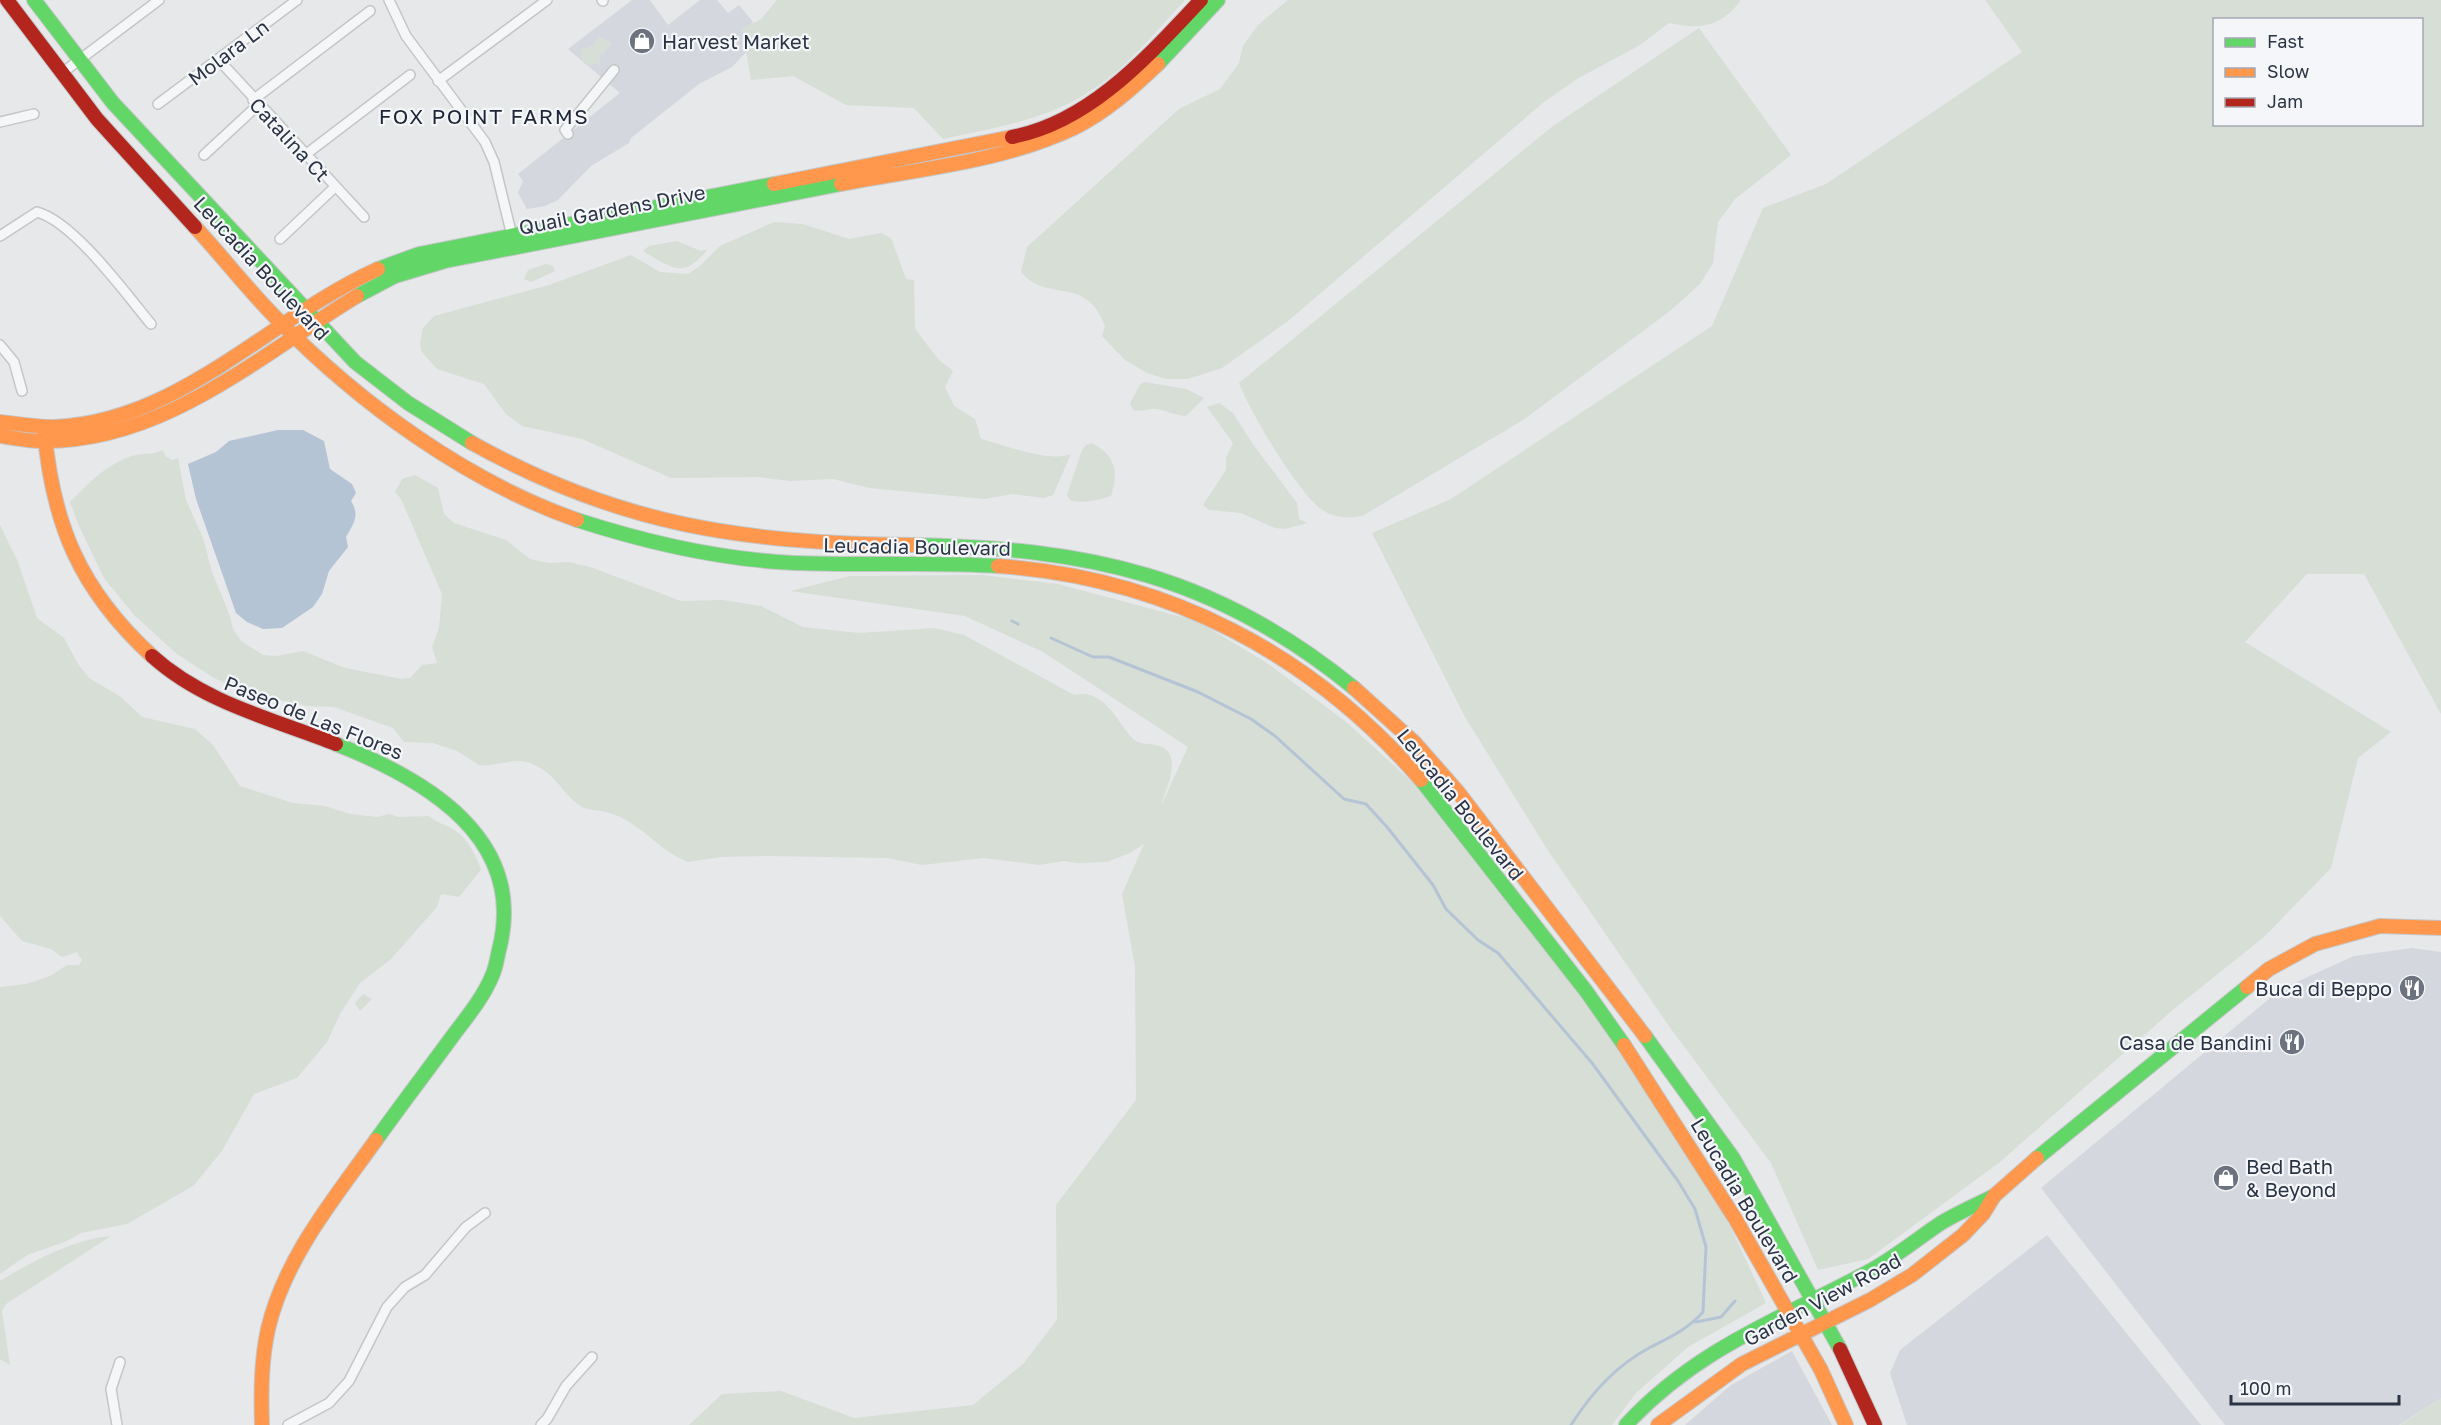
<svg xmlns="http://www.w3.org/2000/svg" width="2441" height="1425" font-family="'Golos Text',sans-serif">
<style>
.built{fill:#d4d7dd}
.green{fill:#d6ded6;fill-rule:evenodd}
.water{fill:#b4c4d5}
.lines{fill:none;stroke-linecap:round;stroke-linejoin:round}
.stream{stroke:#b4c4d5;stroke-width:3}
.street-casing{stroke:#c4c6c8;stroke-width:12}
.fast-casing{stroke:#c4c6c8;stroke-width:16}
.slow-casing{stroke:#c4c6c8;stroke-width:16}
.jam-casing{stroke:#c4c6c8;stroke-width:16}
.street{stroke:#f5f6f7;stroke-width:9}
.fast{stroke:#63d668;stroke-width:14}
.slow{stroke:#ff974d;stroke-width:14}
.jam{stroke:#b3261e;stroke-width:14}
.labels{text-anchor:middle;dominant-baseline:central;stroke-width:4.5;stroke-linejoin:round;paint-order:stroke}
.poi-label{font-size:20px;fill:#2b3445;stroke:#f4f6f9;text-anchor:start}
.street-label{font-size:20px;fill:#2b3445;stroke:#f4f6f9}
.neighbourhood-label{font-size:21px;letter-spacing:1.5px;fill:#1d2536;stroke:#f4f6f9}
</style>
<rect width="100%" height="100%" fill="#e6e8ea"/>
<path class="built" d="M632,0H650L668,25L700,0H717L728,13L739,5L753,22L745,30L754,44L732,67L699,84L631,138L629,143L591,166L558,200L545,206L527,209L518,193L523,181L518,174L620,93L568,49Z
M2412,948L2441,952V1398L2399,1425H2225L2041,1188L2281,989L2354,956Z
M2047,1235L2201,1425H1907L1890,1373L1900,1350Z
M1792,1351L1832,1425H1685L1731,1385Z"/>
<path class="green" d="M777,0H1185C1167,19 1151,39 1132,57C1075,115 1018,123 943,139L914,108L846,105L793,76L751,80L742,28L760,20Z
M1288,0H1741C1721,27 1700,30 1669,23L1640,45L1577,79L1544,102L1288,321L1222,368L1188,379H1166L1147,373L1125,360L1102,336L1105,326C1086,274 1048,304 1021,272L1027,247L1179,109L1220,89L1239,63L1243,46L1258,25Z
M1985,0H2441V714L2364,574H2307L2245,642L2391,732L2358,758L2331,868L2264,937L2174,1009L2000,1162L1868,1259L1818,1270L1771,1163L1671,1029L1547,849L1465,717L1372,533L1451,499L1712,326L1763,208L1826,184L2022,52ZM2214,20H2422V124H2214Z
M1699,28L1791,155L1735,199L1718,222L1713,263L1700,284L1670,311L1523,420L1364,515C1352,519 1335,518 1324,511C1300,497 1249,410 1239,383L1553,126Z
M599,37L612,42L603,54H600V63L588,66L581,59L580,50L593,45Z
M774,222L803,224L849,239L881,233L891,238L906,279L914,280L915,329L939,360L953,371L945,387L954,406L975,419L981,439C1005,445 1048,463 1071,454L1053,495L1044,498L1012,494L985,499L870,488L833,479L790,481L759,477L671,478L582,439L522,426L506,414L484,384L437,369L421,351L420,343L423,328L434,316L549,285L631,255L660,272L688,274L700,266L720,246Z
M677,241L701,251L708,249C683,280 672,268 643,251L649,246Z
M546,264L553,266L555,271L531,282L524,279L528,270Z
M1144,382L1186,389L1204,398L1186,416C1175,415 1167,411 1157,409C1149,408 1142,413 1133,410L1130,403L1140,385Z
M1219,403L1233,413L1252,443L1297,503L1299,519L1308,523L1285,529L1275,528L1241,513L1209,510L1203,505L1226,470V458L1233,443L1207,407Z
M1092,443C1115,455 1119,471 1111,496C1101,500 1080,504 1070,500L1067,495L1082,450L1086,445Z
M163,450L165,456L172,460L178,458L186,500L203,538L212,572L230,616L233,629L241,641L263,655L276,656L303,651L345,668L401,679L410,678L422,665L437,663L432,647L439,628L442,594L401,499L395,492L402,479L415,475L438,488L444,514L454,523L506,540L530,559L549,563L568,562L590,567L681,601L723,600L761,606L803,627L859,633L935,628L964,635L1074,695C1105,688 1117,723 1134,740C1141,745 1148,743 1156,745C1186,752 1165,789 1161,806L1188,747L1043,652L965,616L790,591L850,576L982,575L1058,584L1197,621L1267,663L1345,721L1412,782L1569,982L1656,1099L1695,1161L1730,1226L1766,1303L1688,1347L1636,1393L1612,1425H689L722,1394L781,1391L854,1418L973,1405L1023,1364L1057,1320L1056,1205L1136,1100L1135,967L1122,894L1144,844L1130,853L1107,862L1077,863L1064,861L1039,865L984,858L922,865L887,858L769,856L721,857L688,862C659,851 640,822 610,813C599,809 589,812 579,805C560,791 556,773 530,763C513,757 497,767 479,765L457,751L433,743L404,742L393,728L334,707L308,706L250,694L214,678L177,654L134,615L104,578L79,526L70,502C89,483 108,462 136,455C146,453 153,455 163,450Z
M0,525L18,562L37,618L64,638L78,664L89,678L121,697L142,717L195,729L213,745L240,786L293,803L325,806L350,814L377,817L389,814L399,817L429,816C438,824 445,824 454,830C467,837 477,857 481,870L459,897L441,894L437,907L391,959L360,983L340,1014L327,1042L297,1078L254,1094L222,1151L193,1186L127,1224L81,1233L67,1241L27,1255L0,1274V987L26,984L50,976L67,965H79L82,960L77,952L62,957L51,949L22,941L0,916Z
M363,994L372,999L360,1011L355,1003Z
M111,1236L6,1304L2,1311L10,1365L0,1359V1281C31,1262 74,1239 111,1236Z
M2441,1398V1425H2400Z"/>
<path class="water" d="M278,430H303L324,441L330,469L352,484L356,493L351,501C360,515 354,523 346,537L348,547L329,571L322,594L313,607L282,628L263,629L247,622L236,613L196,499L188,464L216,452L229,441Z"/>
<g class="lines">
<path class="stream" d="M1012,621L1018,624
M1051,638L1093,657H1109L1198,692L1251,719L1275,736L1344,799L1366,804L1387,827L1433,885L1446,909L1478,940L1498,953L1592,1063L1678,1181L1695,1209L1706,1247L1703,1312C1687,1330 1670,1337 1649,1348C1617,1365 1590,1395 1571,1425
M1696,1322L1721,1317L1735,1301"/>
<g class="street-casing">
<path id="street" d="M389,0L406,36L485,142L494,162L513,240
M602,0L603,1
M218,59L364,217
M62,73L159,0
M438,81L547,0
M253,100L370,11
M158,104L297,0
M0,122L34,114
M568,134L565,130L614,70
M204,155L258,105
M305,155L410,75
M0,236L37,212C74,222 126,294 151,324
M280,239L335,187
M0,345L14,362L22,391
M117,1425L111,1389L120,1362
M288,1425L329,1403L349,1381L387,1307L405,1287L425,1275L466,1227L485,1213
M541,1425L547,1419L566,1386L592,1357"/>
</g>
<g class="fast-casing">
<path id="fast" d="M34,0L113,103L355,362L408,403L472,443
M1158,64L1218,0
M378,269L419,254L774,184
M357,296L395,276L445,261L841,184
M577,520C642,541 709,557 778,562C851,567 925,561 998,566
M913,545C1087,548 1216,575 1354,688
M336,744C425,779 528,838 499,950C497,958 496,968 492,976C483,998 466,1018 452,1037C427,1071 401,1105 376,1140
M1421,780L1586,991L1624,1045
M1645,1036L1733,1158L1840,1349
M2037,1158L2247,987
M1626,1425C1696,1349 1780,1319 1868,1272C1894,1258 1917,1239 1941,1223C1958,1213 1976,1205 1994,1196"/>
</g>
<g class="slow-casing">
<path id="slow" d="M774,184L1012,137
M841,184C918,169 1002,162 1074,128C1106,112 1133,88 1158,64
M195,227C223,257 248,290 277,319C359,403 466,481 577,520
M0,422C18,424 37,427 54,427C180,422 269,318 378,269
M44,427C52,524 80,590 152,656
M0,436C13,438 27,441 41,441C163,443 260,355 357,296
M472,443C621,526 744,543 913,545
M998,566C1167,578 1311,653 1421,780
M1354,688L1415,743L1458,792L1645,1036
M2247,987L2269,969L2315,944L2380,926L2441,928
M1624,1045L1736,1220L1821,1370L1846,1425
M262,1425C261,1393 261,1361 268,1329C285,1257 334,1199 376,1140
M1658,1425L1742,1364L1870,1300L1912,1275L1963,1235L1983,1214L1994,1196L2037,1158"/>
</g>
<g class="jam-casing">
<path id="jam" d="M7,0L97,119L195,227
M1012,137C1091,122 1149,55 1201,0
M152,656C204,703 273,719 336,744
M1840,1349L1875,1425"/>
</g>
<use href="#street" class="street"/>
<use href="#fast" class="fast"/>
<use href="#slow" class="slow"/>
<use href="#jam" class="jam"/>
</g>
<defs>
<g id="shop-disc" transform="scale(1.35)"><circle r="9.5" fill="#6c737f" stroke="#f4f6f9"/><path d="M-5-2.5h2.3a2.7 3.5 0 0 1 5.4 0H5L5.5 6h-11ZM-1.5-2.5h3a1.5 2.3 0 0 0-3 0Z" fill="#fff"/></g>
<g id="restaurant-disc" transform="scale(1.35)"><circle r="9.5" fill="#6c737f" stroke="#f4f6f9"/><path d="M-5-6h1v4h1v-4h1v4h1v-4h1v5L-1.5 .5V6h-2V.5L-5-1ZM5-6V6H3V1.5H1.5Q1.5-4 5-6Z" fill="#fff"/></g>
</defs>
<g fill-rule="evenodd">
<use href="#shop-disc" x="642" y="41"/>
<use href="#restaurant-disc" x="2412" y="988"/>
<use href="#restaurant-disc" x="2292" y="1042"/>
<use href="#shop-disc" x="2226" y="1178"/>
</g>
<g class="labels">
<g class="poi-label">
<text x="662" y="41">Harvest Market</text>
<text x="2392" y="988" text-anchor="end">Buca di Beppo</text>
<text x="2272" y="1042" text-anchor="end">Casa de Bandini</text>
<text x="2246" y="1166">Bed Bath<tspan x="2246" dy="23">&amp; Beyond</tspan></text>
</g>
<g class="street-label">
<text transform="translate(228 52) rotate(-37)">Molara Ln</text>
<text transform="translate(290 139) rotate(47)">Catalina Ct</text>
<text transform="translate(612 209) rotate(-11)">Quail Gardens Drive</text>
<text transform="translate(262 268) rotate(47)">Leucadia Boulevard</text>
<text transform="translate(917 546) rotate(1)">Leucadia Boulevard</text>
<text transform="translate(314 717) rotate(22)">Paseo de Las Flores</text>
<text transform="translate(1461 804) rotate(51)">Leucadia Boulevard</text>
<text transform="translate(1745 1200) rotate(59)">Leucadia Boulevard</text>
<text transform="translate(1822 1299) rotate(-28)">Garden View Road</text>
</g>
<g class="neighbourhood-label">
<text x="484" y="116">FOX POINT FARMS</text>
</g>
</g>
<rect x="2213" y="18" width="210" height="108" fill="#f4f6f9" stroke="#a4a8b1" stroke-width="1.5"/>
<rect x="2225" y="38" width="30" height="9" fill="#63d668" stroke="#a4a8b1" stroke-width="1.5"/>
<text x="2267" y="48" font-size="18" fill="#2b3445">Fast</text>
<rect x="2225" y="68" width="30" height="9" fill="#ff974d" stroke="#a4a8b1" stroke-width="1.5"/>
<text x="2267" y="78" font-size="18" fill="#2b3445">Slow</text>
<rect x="2225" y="98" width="30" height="9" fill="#b3261e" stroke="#a4a8b1" stroke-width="1.5"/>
<text x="2267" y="108" font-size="18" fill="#2b3445">Jam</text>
<path d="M2231 1395v9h168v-9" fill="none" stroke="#2b3445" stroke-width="3"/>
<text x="2240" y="1395" font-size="18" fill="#2b3445" stroke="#f4f6f9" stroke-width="4.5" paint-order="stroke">100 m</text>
</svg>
